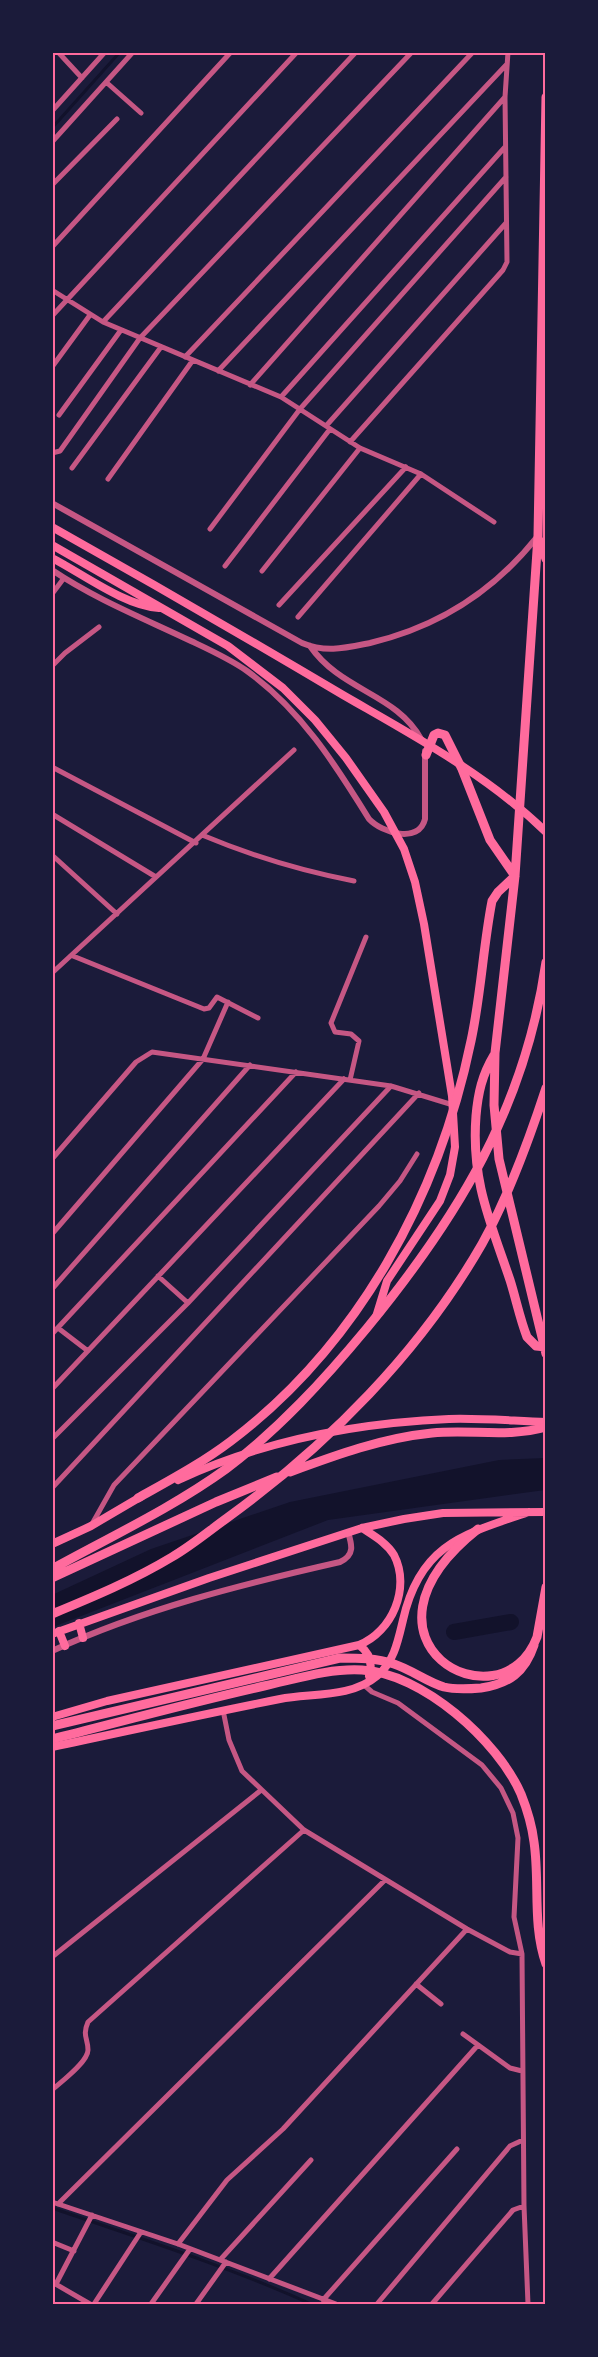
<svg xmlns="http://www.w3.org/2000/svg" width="598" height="2357" font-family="Overpass,sans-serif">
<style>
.water{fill:#12122b}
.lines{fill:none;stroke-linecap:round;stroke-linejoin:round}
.stream{stroke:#12122b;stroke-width:3}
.river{stroke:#12122b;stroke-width:16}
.minor{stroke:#c65784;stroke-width:5}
.tertiary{stroke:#c65784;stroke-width:6}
.secondary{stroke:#ff6b9d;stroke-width:8}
.primary{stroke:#ff6b9d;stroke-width:8}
.motorway{stroke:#ff6b9d;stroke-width:9}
.neatline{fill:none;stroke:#ff6b9d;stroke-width:2}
</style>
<rect width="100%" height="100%" fill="#1b1b3a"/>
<path class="water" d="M545,1458V1490L328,1520L53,1627L52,1595L151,1549L290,1502L499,1460Z"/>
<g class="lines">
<path class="stream" d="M52,128L120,52
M52,2208C139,2238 227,2266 311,2304"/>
<path class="river" d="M454,1632L511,1622"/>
<path class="minor" d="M58,52L82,78
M106,82L141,113
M52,111L105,52
M52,142L133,52
M52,185L117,119
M52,247L231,52
M52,290L103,322L281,397L360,448L421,474L494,522
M52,316L297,52
M103,322L356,52
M185,357L473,52
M52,367L90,315
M218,371L507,64
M250,385L505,97
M281,397L505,147
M59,415L121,330
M326,426L506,223
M350,442L503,270L507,262L505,97L508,52
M52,453L60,451L140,338L412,52
M72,468L161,347
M108,479L193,360
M210,529L300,409L506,177
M225,566L330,429
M262,571L360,448
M52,594L64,578
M279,605L406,467
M298,617L421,474
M52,666L65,653L99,627
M52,767L196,843
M52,814L156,877
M202,835C252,856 302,871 354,881
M52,855L117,914
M73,956L204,1009L209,1008L217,997L258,1018
M52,973L294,750
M350,1080L359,1041L351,1034L335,1032L331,1023L366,937
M52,1159L136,1062L152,1052L391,1086L453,1105
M52,1234L203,1059L228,1002
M158,1276L188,1303
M52,1289L250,1065
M58,1328L88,1351
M52,1334L296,1072
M52,1389L344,1079
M52,1439L188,1303L391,1086
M52,1488L419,1093
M92,1524L114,1485L379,1206L400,1181L417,1154
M364,1685L372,1692L398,1703L482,1765L501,1788L513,1813L518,1838L514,1917L522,1954L524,2206L528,2304
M223,1710L229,1740L242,1771L304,1830L467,1929L510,1952L522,1954
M52,1957L260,1791
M416,1984L441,2004
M463,2034L510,2068L522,2071
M52,2090C61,2082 88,2062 88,2050C88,2038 82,2036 88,2022L304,1830
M52,2202L178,2244L336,2304
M58,2204L385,1880
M52,2242L74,2251
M178,2244L227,2180L283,2129L467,1929
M220,2260L311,2160
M269,2279L478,2045
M52,2282L90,2304
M56,2284L92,2215
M323,2300L457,2149
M94,2304L141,2232
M151,2304L190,2249
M196,2304L226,2262
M377,2304L510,2146L523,2140
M432,2304L513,2210L524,2206"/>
<path class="tertiary" d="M52,503L302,643C326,653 345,648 370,643C438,627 494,591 537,537
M52,570C95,599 145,619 191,641C210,650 230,659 247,671C301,710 335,764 369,819C382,833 419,844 425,819V751
M310,646C341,691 397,694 421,739
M52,1651C143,1609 243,1584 340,1562C355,1555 352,1545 348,1532"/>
<path class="secondary" d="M178,1480C262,1441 356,1423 449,1419C481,1418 514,1421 546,1422
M52,1544L91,1526L142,1496
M79,1623L83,1638
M59,1631L65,1646
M52,1634L209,1578L362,1528L404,1519L443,1513L546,1512
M359,1645C370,1653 373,1663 369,1676
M52,1717L107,1701L359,1645C392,1632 411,1588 394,1555C387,1543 374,1536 362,1528
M52,1747C128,1731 204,1714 280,1699C311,1693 351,1698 377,1676C394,1662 398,1641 403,1620C420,1544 464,1534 529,1512"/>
<path class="primary" d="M52,527C150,582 247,638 343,695C414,736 486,774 546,832
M52,545L228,646L283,688L315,720L346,758L384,812L404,849L415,882L424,924L452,1096L455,1147L450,1175L440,1201L387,1281L376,1317
M52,558C83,574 125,606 159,608"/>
<path class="motorway" d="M546,97L538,536L515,876L495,1053L494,1105L499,1159L546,1354
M540,541L546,559
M494,1055C482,1075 478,1093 476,1116C471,1180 490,1221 510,1280C516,1299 520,1319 527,1337L536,1346L546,1347
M290,1472C336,1455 382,1438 432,1433C470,1429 508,1438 546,1427
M138,1498C170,1480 202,1463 231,1441C359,1344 439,1196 471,1041C481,995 483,947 492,901L498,892L515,876L490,840L462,769L445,735L438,733L434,735L426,755
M478,1529C337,1641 501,1731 537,1637L546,1587
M52,1569C110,1537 172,1508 226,1469C279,1429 324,1380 367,1328C458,1217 525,1108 546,962
M52,1578L216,1502L277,1477
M52,1614C93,1597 134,1580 172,1557C191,1546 209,1531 227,1518C328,1445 420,1352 482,1244C507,1199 530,1137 546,1088
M52,1726L340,1658C358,1658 376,1658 394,1664C412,1670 427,1682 444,1687C456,1690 469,1689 481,1688C509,1684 525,1672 534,1645
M52,1739C123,1721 193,1702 264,1686C296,1679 330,1668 362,1670C422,1673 498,1741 521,1794C527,1809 532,1826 534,1842C540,1883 532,1924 546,1964"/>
</g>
<rect width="598" height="2357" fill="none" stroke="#1b1b3a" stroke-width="108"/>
<rect x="54" y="54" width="490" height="2249" class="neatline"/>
</svg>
